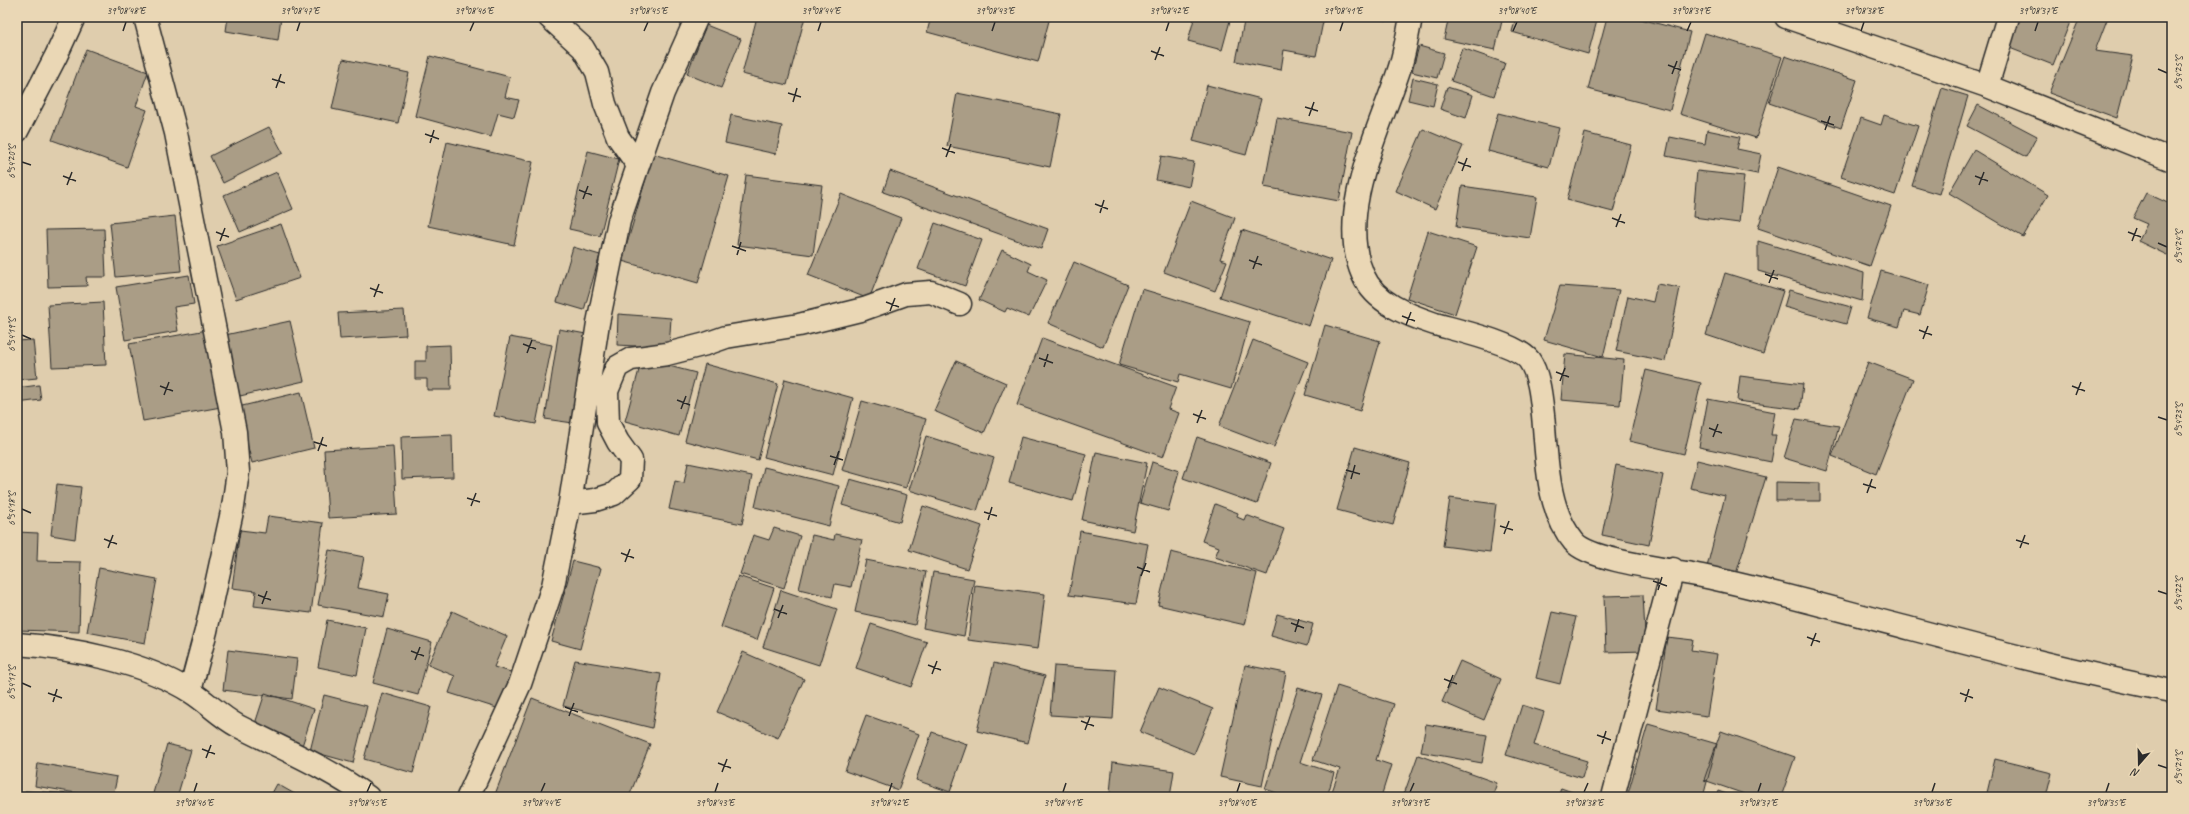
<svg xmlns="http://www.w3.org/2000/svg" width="2189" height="814" viewBox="0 0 2189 814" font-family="Caveat,sans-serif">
  <rect width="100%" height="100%" fill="#dfcdad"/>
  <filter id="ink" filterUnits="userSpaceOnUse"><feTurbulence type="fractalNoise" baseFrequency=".025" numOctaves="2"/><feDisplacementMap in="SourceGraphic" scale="8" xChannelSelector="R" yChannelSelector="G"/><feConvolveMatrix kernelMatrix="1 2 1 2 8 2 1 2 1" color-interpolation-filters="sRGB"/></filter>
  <g filter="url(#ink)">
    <path fill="#aa9d86" stroke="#2b2b2b" d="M 228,17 L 281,17 L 278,40 L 226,31 Z
      M 757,17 L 805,17 L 787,85 L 742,74 Z
      M 931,17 L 1050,17 L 1038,62 L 927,32 Z
      M 1188,17 L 1231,17 L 1222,50 L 1188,41 L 1194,19 Z
      M 1245,17 L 1324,17 L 1316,56 L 1284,50 L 1281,70 L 1236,61 Z
      M 1373,17 L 1388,17 L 1387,21 Z
      M 1449,17 L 1503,17 L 1495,50 L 1444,39 Z
      M 1516,17 L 1598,17 L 1588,54 L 1512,32 Z
      M 1607,17 L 1633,17 L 1690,32 L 1670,110 L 1588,89 Z
      M 2013,17 L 2072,17 L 2053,65 L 2002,45 Z
      M 2080,17 L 2108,17 L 2095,51 L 2133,56 L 2117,118 L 2049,93 Z
      M 706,25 L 741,39 L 721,88 L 687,74 Z
      M 1705,33 L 1782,57 L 1756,138 L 1680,114 Z
      M 1419,46 L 1444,53 L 1437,78 L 1412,72 Z
      M 1462,48 L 1505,63 L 1494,96 L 1451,81 Z
      M 86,49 L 148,72 L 136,106 L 147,110 L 127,167 L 52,140 Z
      M 430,56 L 510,77 L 505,97 L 519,100 L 514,117 L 498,113 L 491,137 L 415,116 Z
      M 1785,56 L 1857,80 L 1841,128 L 1769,103 Z
      M 343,59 L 409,73 L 398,123 L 332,109 Z
      M 1413,78 L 1438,84 L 1433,106 L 1408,100 Z
      M 1207,85 L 1261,99 L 1246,155 L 1193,141 Z
      M 1447,87 L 1473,95 L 1466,118 L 1440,109 Z
      M 1942,88 L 1968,96 L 1939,194 L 1912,186 Z
      M 957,93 L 1061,114 L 1050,167 L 947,146 Z
      M 1978,105 L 2037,136 L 2026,157 L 1967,126 Z
      M 1498,113 L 1559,128 L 1549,167 L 1488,151 Z
      M 731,115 L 782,126 L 776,154 L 725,143 Z
      M 1884,115 L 1918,126 L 1895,195 L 1841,177 L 1861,118 L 1881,125 Z
      M 1277,118 L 1352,132 L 1339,201 L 1264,187 Z
      M 269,127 L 283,153 L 223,183 L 210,156 Z
      M 1423,129 L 1463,146 L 1435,209 L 1396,191 Z
      M 1707,130 L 1740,137 L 1737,149 L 1761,154 L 1757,174 L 1666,156 L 1670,137 L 1705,144 Z
      M 1585,133 L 1631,145 L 1613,212 L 1567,200 Z
      M 447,142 L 533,162 L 514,245 L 428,226 Z
      M 1974,150 L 2048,195 L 2023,237 L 1949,193 Z
      M 588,151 L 619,159 L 600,236 L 569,229 Z
      M 653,154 L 729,176 L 698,283 L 622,261 Z
      M 1161,156 L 1194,162 L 1189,187 L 1156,180 Z
      M 1778,167 L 1891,206 L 1870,266 L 1758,228 Z
      M 890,171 L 1048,229 L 1041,249 L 883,192 Z
      M 1697,171 L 1744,176 L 1739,223 L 1693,217 Z
      M 277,172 L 293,209 L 240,232 L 224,195 Z
      M 746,175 L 822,185 L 813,255 L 737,245 Z
      M 1462,186 L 1537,197 L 1530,238 L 1456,227 Z
      M 2146,193 L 2172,205 L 2172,250 L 2169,256 L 2138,241 L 2147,224 L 2133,218 Z
      M 841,194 L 901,218 L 869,299 L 808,275 Z
      M 1191,201 L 1235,218 L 1220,259 L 1227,261 L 1215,291 L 1164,272 Z
      M 175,216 L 181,271 L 116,277 L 110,223 Z
      M 935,223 L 982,240 L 965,286 L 918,269 Z
      M 281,224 L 300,278 L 236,299 L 217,246 Z
      M 104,229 L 106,277 L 86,277 L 87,286 L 48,287 L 46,230 Z
      M 1242,230 L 1331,260 L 1309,326 L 1220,297 Z
      M 1428,231 L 1477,247 L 1455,314 L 1407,298 Z
      M 1758,241 L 1864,273 L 1862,301 L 1758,271 Z
      M 573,247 L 600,255 L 584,310 L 557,302 Z
      M 1002,250 L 1031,264 L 1028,271 L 1047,280 L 1029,317 L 1007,308 L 1005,312 L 979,300 Z
      M 1074,262 L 1128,285 L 1103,347 L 1048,323 Z
      M 1881,271 L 1929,285 L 1920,315 L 1904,311 L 1899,327 L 1867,318 Z
      M 1725,273 L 1783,291 L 1763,354 L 1706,335 Z
      M 189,275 L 194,304 L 174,307 L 178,331 L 125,340 L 116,287 Z
      M 1657,284 L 1680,288 L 1665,361 L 1616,351 L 1628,296 L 1653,302 Z
      M 1560,286 L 1619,290 L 1603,357 L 1544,340 Z
      M 1142,289 L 1250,322 L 1231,389 L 1180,374 L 1178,382 L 1119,365 Z
      M 1789,290 L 1851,307 L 1846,324 L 1784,307 Z
      M 103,302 L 106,365 L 52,367 L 48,305 Z
      M 404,310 L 406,335 L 340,339 L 338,313 Z
      M 618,314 L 671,318 L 669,348 L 617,345 Z
      M 290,321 L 304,381 L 240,396 L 225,335 Z
      M 1325,325 L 1380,341 L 1360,411 L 1305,395 Z
      M 559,329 L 586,334 L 573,423 L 545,419 Z
      M 207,330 L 221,407 L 143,421 L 129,344 Z
      M 510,337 L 552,345 L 536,424 L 494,416 Z
      M 1042,338 L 1176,387 L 1168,409 L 1179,413 L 1163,457 L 1017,405 Z
      M 33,340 L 37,378 L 17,380 L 17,341 Z
      M 1253,340 L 1308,362 L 1274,447 L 1219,426 Z
      M 450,345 L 451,390 L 427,390 L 427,379 L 415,379 L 415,361 L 426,361 L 426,346 Z
      M 1565,354 L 1624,360 L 1620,405 L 1561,400 Z
      M 642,359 L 696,373 L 679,436 L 625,421 Z
      M 956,361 L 1006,383 L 984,433 L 934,411 Z
      M 1868,362 L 1913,379 L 1876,474 L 1832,456 Z
      M 705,364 L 778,384 L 758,460 L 685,441 Z
      M 1646,370 L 1701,383 L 1684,454 L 1629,441 Z
      M 1740,376 L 1803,384 L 1800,409 L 1737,401 Z
      M 785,379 L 853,398 L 833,475 L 764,457 Z
      M 39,385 L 41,400 L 17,403 L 17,388 Z
      M 301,392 L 314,448 L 252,463 L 238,407 Z
      M 1708,399 L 1775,412 L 1771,435 L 1776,435 L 1771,462 L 1699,447 Z
      M 862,401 L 926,419 L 906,488 L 842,470 Z
      M 1796,419 L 1839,426 L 1827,471 L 1784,458 Z
      M 452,435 L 453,477 L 402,479 L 401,437 Z
      M 926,436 L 994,458 L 977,511 L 909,490 Z
      M 1021,437 L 1086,454 L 1073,501 L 1009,483 Z
      M 1197,437 L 1271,463 L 1257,504 L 1183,478 Z
      M 393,446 L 397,514 L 328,518 L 324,450 Z
      M 1355,447 L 1410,463 L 1393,525 L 1337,510 Z
      M 1096,452 L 1147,463 L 1133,531 L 1082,520 Z
      M 1697,460 L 1766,477 L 1736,574 L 1707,567 L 1725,496 L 1690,488 Z
      M 1152,462 L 1179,471 L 1168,511 L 1140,503 Z
      M 688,463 L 752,476 L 742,524 L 669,509 L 675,481 L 684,483 Z
      M 1616,465 L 1663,475 L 1649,545 L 1602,535 Z
      M 764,467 L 839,486 L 829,526 L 755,507 Z
      M 850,479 L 907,495 L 900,522 L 842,505 Z
      M 1776,482 L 1820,483 L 1820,501 L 1776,501 Z
      M 57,484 L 81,487 L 75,539 L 51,535 Z
      M 1450,498 L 1496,504 L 1490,552 L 1443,546 Z
      M 1215,504 L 1238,513 L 1237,517 L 1244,520 L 1246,515 L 1284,529 L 1267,575 L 1215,557 L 1219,547 L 1202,541 Z
      M 923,506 L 982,526 L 967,569 L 909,550 Z
      M 268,516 L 323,523 L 311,613 L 254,606 L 256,591 L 232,588 L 240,530 L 265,533 Z
      M 774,528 L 800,536 L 784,588 L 740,574 L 753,535 L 769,540 Z
      M 1080,531 L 1148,544 L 1136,604 L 1069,595 Z
      M 17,532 L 38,533 L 37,561 L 81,562 L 79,632 L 17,630 Z
      M 835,534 L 862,540 L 851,587 L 835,584 L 832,597 L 799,589 L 812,535 L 834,540 Z
      M 329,550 L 364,557 L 358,588 L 389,594 L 384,617 L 318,605 Z
      M 1171,552 L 1257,573 L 1245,625 L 1158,605 Z
      M 866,560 L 926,572 L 915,625 L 855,612 Z
      M 573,561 L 601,568 L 580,649 L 551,641 Z
      M 99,568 L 157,579 L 145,643 L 87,632 Z
      M 933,572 L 974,579 L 964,636 L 923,628 Z
      M 738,576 L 774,588 L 757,640 L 721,627 Z
      M 975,585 L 1045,594 L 1038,649 L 968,640 Z
      M 781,590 L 837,609 L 819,665 L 763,647 Z
      M 1643,595 L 1646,651 L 1606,652 L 1604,596 Z
      M 452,611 L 507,636 L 494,667 L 514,673 L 503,710 L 449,693 L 455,676 L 428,665 Z
      M 1552,612 L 1576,617 L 1560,684 L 1536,678 Z
      M 1277,614 L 1313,624 L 1307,646 L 1271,636 Z
      M 327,620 L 366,628 L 357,675 L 318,667 Z
      M 871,624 L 927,642 L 911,687 L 856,668 Z
      M 387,629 L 432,642 L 418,695 L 373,683 Z
      M 1667,637 L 1693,640 L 1691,650 L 1717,654 L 1707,716 L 1656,709 Z
      M 228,650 L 297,659 L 292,699 L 223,690 Z
      M 743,652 L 804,679 L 778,738 L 717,712 Z
      M 575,660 L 661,674 L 652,728 L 563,706 Z
      M 1460,661 L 1501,679 L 1484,720 L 1442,702 Z
      M 994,663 L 1045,676 L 1028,743 L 977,731 Z
      M 1245,665 L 1286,673 L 1262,786 L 1220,777 Z
      M 1054,666 L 1116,670 L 1113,719 L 1050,715 Z
      M 1337,686 L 1394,704 L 1376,760 L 1391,765 L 1381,797 L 1330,797 L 1340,769 L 1313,760 Z
      M 1159,687 L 1213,709 L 1194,754 L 1140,732 Z
      M 1298,688 L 1322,695 L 1300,762 L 1334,773 L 1327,797 L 1289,797 L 1265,789 Z
      M 265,693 L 314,709 L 301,749 L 252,733 Z
      M 382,693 L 431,707 L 413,773 L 364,759 Z
      M 324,695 L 367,706 L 353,763 L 310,751 Z
      M 532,698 L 650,744 L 629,797 L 494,797 Z
      M 1522,705 L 1544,712 L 1534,745 L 1587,761 L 1582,778 L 1506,755 Z
      M 866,715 L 919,734 L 898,790 L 845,771 Z
      M 1426,724 L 1487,735 L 1482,763 L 1421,752 Z
      M 1648,724 L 1717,744 L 1703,797 L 1627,797 Z
      M 1721,731 L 1795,757 L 1781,797 L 1753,797 L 1704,780 Z
      M 932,732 L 967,744 L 950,792 L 916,780 Z
      M 167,744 L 191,750 L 177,797 L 152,797 Z
      M 1418,755 L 1497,783 L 1492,797 L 1403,797 Z
      M 1995,759 L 2052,773 L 2046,797 L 1986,797 Z
      M 1113,762 L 1174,771 L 1170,797 L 1138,797 L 1110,793 Z
      M 38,763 L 117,777 L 113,797 L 100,797 L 35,786 Z
      M 277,784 L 300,797 L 270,797 Z
      M 1561,788 L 1586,797 L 1558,797 Z
      M 25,791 L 75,794 L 75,797 L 24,797 Z
      M 1718,791 L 1735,797 L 1716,797 Z"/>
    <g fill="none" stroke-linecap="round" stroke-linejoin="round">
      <g stroke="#2b2b2b" stroke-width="25">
        <path id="minor" d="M 145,17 L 176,133 L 235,432 L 238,472 L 233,507 L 206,631 L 190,691
          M 549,17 L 583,48 L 597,72 L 605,104 L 618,137 L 637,164
          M 1411,17 C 1408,33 1405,51 1400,67 C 1381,127 1335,213 1363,275 C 1375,303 1408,315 1435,324 C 1456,330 1516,343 1529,360 C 1539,374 1541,397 1543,415 C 1547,456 1546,509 1574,542 C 1590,561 1674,570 1702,576 C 1773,591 1842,611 1912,629 C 1998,652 2085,674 2172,691
          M 1786,17 L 1987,86 L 2172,160
          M 1987,86 L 2008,17
          M 17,131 L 56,56 L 74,17
          M 570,503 L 595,500 L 614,494 L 630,479 L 631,460 L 618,442 L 608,423 L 607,391 L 617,367 L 631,359 L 667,354 L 706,344 L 726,337 L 799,325 L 864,309 L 906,294 L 931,292 L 960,304
          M 17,644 C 72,648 144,662 191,692 C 207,702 221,717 238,726 C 279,747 331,769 368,797
          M 468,797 L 520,684 L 553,586 L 570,503 L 598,323 L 619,221 L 663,93 L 697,17
          M 1613,797 L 1673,569"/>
      </g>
      <use href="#minor" stroke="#ead7b5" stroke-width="22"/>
    </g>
  </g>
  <path fill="none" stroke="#2b2b2b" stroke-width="1.5" d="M 123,31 L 126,22M 297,31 L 300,22M 470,31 L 474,22M 644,31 L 648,22M 818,31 L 821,22M 992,31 L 995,22M 1166,31 L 1169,22M 1340,31 L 1343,22M 1513,31 L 1517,22M 1687,31 L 1691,22M 1861,31 L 1864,22M 2035,31 L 2038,22M 1151,51 L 1164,56M 1155,60 L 1160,47M 1668,65 L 1681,70M 2158,69 L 2167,73M 1672,74 L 1677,61M 272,79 L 285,83M 276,88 L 281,74M 788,93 L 801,97M 793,102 L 797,88M 1305,107 L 1318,111M 1309,116 L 1314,102M 1821,121 L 1834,125M 1825,130 L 1830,116M 425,134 L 439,139M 430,143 L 434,130M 942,148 L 955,153M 946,157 L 951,144M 22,162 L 31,165M 1458,162 L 1471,167M 1462,171 L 1467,158M 63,176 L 76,181M 1975,176 L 1988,181M 67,185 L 72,172M 1979,185 L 1984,172M 579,190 L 592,195M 583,199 L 588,186M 1095,204 L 1108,209M 1100,213 L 1104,200M 1612,218 L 1625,223M 1616,227 L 1621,214M 216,232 L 229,237M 2128,232 L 2141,237M 220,241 L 225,228M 2132,241 L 2137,228M 2158,243 L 2167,247M 732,246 L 746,251M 737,255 L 741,242M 1249,260 L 1262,265M 1253,269 L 1258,256M 1765,274 L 1778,279M 1769,283 L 1774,270M 370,288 L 383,293M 374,297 L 379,284M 886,302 L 899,307M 890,311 L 895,298M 1402,316 L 1415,321M 1406,325 L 1411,312M 1919,330 L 1932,335M 22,335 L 31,339M 1923,339 L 1928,326M 523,344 L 536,349M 527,353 L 532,340M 1039,358 L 1053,363M 1044,367 L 1048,354M 1556,372 L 1569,377M 1560,381 L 1565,368M 160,386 L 173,391M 2072,386 L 2085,391M 164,395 L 169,382M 2076,395 L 2081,382M 677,400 L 690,405M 681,409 L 686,396M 1193,414 L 1206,419M 2158,417 L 2167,420M 1197,423 L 1202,410M 1709,428 L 1722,433M 1713,437 L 1718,424M 314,442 L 327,446M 318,451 L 323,437M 830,456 L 843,460M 834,465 L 839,451M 1346,470 L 1360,474M 1351,479 L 1355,465M 1863,484 L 1876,488M 1867,493 L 1872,479M 467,498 L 480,502M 471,506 L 476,493M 22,509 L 31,513M 984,512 L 997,516M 988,520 L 992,507M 1500,526 L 1513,530M 1504,534 L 1509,521M 104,539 L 117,544M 2016,540 L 2029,544M 108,548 L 113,535M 2020,548 L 2025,535M 621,553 L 634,558M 625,562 L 630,549M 1137,567 L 1150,572M 1141,576 L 1146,563M 1653,581 L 1667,586M 1658,590 L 1662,577M 2158,591 L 2167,594M 258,595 L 271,600M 262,604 L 267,591M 774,609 L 787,614M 778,618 L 783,605M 1291,623 L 1304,628M 1295,632 L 1299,619M 1807,637 L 1820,642M 1811,646 L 1816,633M 411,651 L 424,656M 415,660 L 420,647M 928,665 L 941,670M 932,674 L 937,661M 1444,679 L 1457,684M 22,683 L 31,687M 1448,688 L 1453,675M 48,693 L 62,698M 1960,693 L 1973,698M 53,702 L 57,689M 1965,702 L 1969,689M 565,707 L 578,712M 569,716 L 574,703M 1081,721 L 1094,726M 1085,730 L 1090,717M 1597,735 L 1611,740M 1602,744 L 1606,731M 202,749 L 215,754M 206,758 L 211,745M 718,763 L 731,768M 2158,765 L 2167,768M 722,772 L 727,759M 194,792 L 197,783M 367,792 L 371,783M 541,792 L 545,783M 715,792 L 718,783M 889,792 L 892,783M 1063,792 L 1066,783M 1237,792 L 1240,783M 1410,792 L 1414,783M 1584,792 L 1588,783M 1758,792 L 1761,783M 1932,792 L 1935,783M 2106,792 L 2109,783"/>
  <rect width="2189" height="814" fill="none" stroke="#ead7b5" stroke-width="44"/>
  <g transform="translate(2139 764) rotate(200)" stroke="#ead7b5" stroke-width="3" paint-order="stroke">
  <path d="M0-3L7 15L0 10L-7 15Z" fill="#2b2b2b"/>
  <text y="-6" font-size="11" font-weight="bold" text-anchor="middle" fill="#2b2b2b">N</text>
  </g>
  <rect x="22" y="22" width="2145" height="770" fill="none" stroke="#2b2b2b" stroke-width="1.5"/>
  <g font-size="10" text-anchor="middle" fill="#2b2b2b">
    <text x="126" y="14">39°08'48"E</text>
    <text x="300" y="14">39°08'47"E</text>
    <text x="474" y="14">39°08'46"E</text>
    <text x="648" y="14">39°08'45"E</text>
    <text x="821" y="14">39°08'44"E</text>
    <text x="995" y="14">39°08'43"E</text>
    <text x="1169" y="14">39°08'42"E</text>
    <text x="1343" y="14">39°08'41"E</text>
    <text x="1517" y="14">39°08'40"E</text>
    <text x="1691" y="14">39°08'39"E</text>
    <text x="1864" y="14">39°08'38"E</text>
    <text x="2038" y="14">39°08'37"E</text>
    <text transform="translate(2178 73) rotate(-90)" y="4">6°54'25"S</text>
    <text transform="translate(11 162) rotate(-90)" y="4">6°54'20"S</text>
    <text transform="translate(2178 247) rotate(-90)" y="4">6°54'24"S</text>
    <text transform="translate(11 335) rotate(-90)" y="4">6°54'19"S</text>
    <text transform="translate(2178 420) rotate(-90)" y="4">6°54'23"S</text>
    <text transform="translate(11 509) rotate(-90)" y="4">6°54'18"S</text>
    <text transform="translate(2178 594) rotate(-90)" y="4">6°54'22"S</text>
    <text transform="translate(11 683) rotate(-90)" y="4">6°54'17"S</text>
    <text transform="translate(2178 768) rotate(-90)" y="4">6°54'21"S</text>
    <text x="194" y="806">39°08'46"E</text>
    <text x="367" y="806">39°08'45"E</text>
    <text x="541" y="806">39°08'44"E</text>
    <text x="715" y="806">39°08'43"E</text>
    <text x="889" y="806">39°08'42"E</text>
    <text x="1063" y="806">39°08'41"E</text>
    <text x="1237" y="806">39°08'40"E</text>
    <text x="1410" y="806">39°08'39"E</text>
    <text x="1584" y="806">39°08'38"E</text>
    <text x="1758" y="806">39°08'37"E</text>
    <text x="1932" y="806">39°08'36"E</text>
    <text x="2106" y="806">39°08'35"E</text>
  </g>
</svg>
